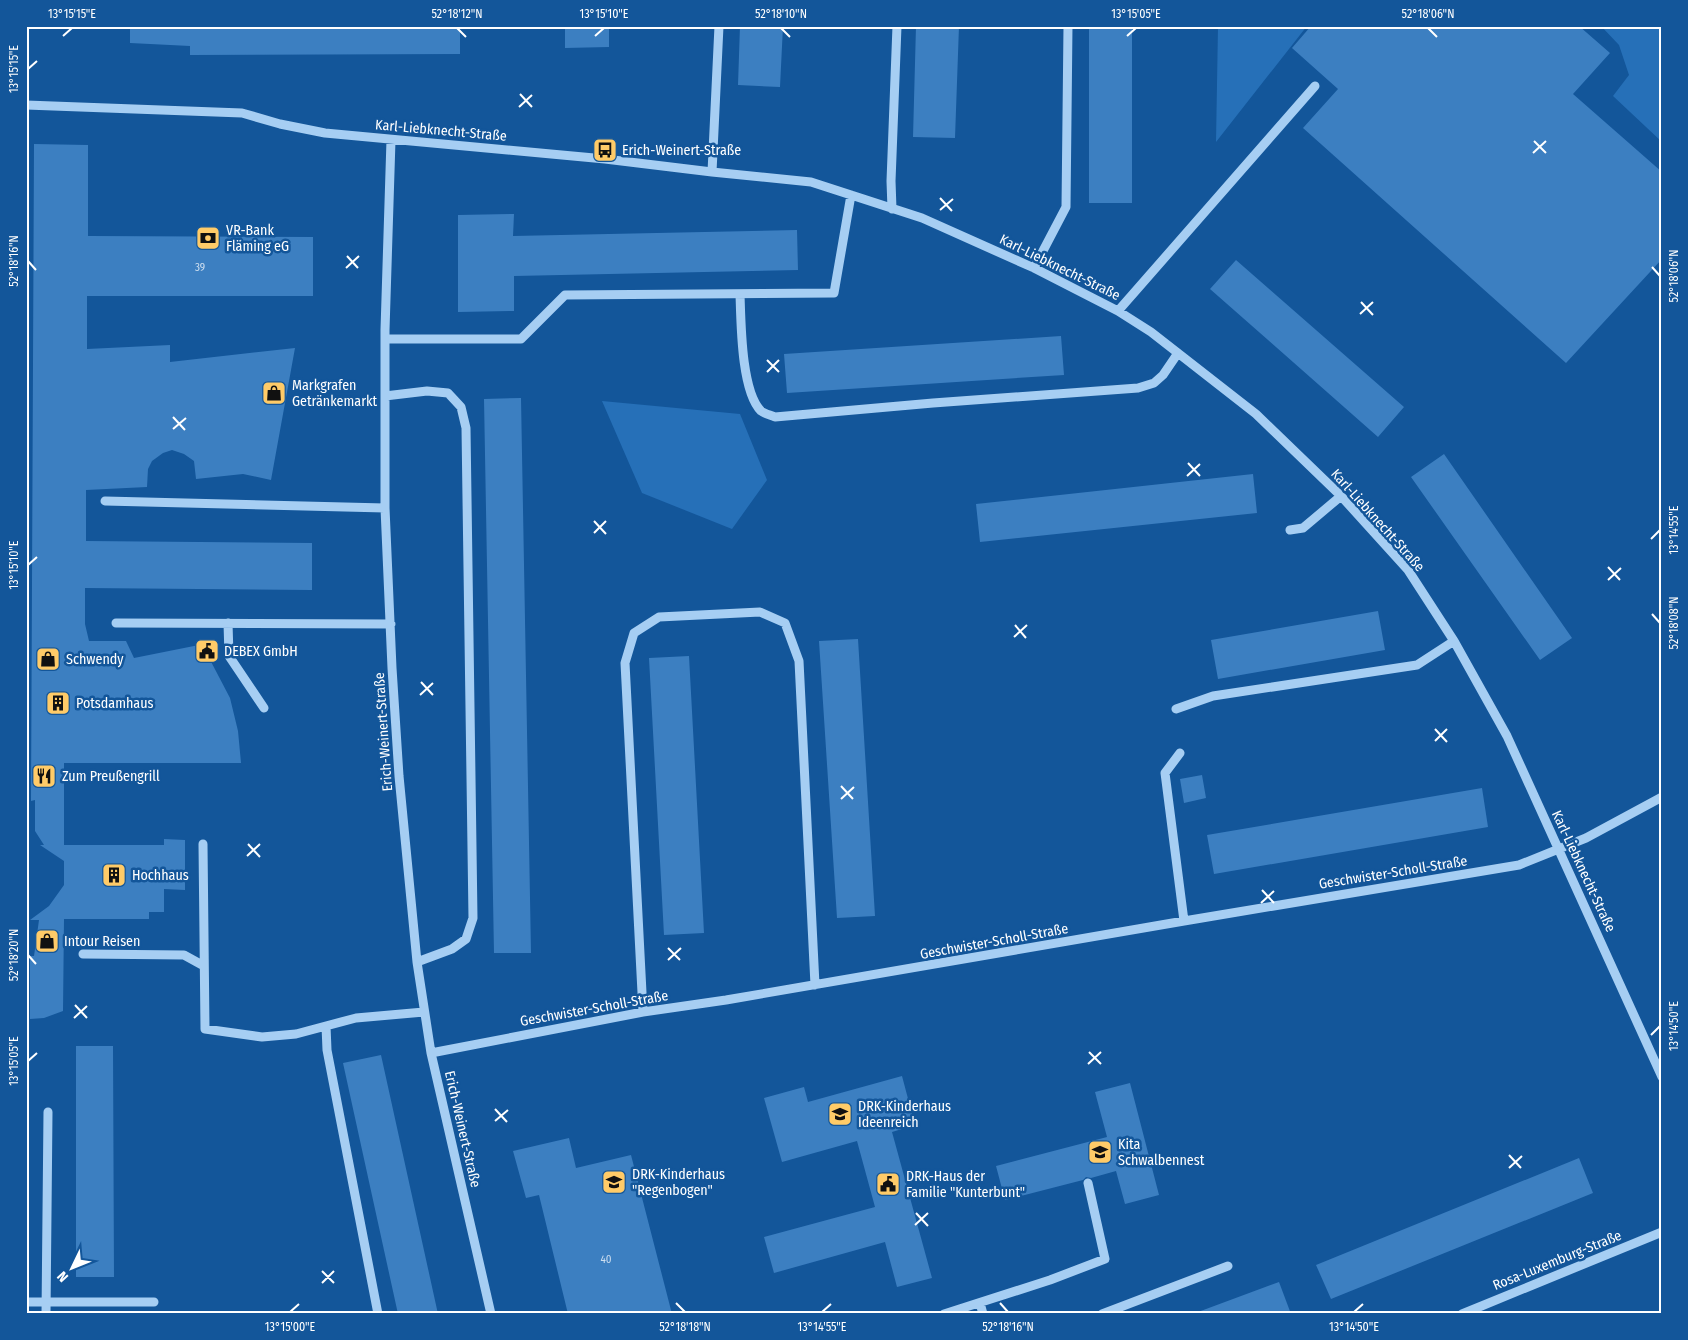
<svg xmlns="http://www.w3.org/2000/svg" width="1688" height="1340" viewBox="0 0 1688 1340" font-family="'Fira Sans Condensed',sans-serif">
  <rect width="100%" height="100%" fill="#13569a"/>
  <path fill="#2670b8" d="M 1218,26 L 1307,26 L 1216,142 Z
    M 1601,26 L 1662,26 L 1662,142 L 1613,96 L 1629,75 L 1619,45 Z
    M 602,401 L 740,414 L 767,480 L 732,529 L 642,493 Z"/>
  <path fill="#3c7fc1" d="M 130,26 L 460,26 L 460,54 L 190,55 L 190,46 L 130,43 Z
    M 565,26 L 609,26 L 609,47 L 565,48 Z
    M 740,26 L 783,26 L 780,87 L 738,85 Z
    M 916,26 L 959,26 L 955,138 L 913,137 Z
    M 1089,26 L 1132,26 L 1132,203 L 1089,203 Z
    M 1311,26 L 1579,26 L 1610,53 L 1573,94 L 1662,172 L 1662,259 L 1566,363 L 1303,128 L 1338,89 L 1292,48 Z
    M 34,144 L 88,145 L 88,236 L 313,237 L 313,296 L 87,296 L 87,349 L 170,345 L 170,362 L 295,348 L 271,480 L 243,474 L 196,479 L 194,461 L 184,454 L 172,450 L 163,453 L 152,461 L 148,469 L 147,487 L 86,490 L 86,541 L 312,543 L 312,590 L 85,588 L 85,624 L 89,641 L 126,641 L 134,658 L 199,645 L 207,654 L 230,698 L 238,731 L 241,763 L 64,763 L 64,845 L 164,845 L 164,839 L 185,840 L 185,890 L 164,889 L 164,912 L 149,912 L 149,919 L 64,919 L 63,1011 L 44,1018 L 30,1019 L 30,956 L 34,956 L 39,920 L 30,920 L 49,906 L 64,885 L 64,861 L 40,845 L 44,845 L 35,831 L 35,800 L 31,801 Z
    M 514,214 L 513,236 L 797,230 L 798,270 L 514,276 L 514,311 L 458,312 L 458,215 Z
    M 1236,260 L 1404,407 L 1378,437 L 1210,289 Z
    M 1061,336 L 1064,375 L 787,393 L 784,354 Z
    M 521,398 L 531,953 L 494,953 L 484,399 Z
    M 1444,454 L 1572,638 L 1540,660 L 1411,477 Z
    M 1253,474 L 1257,513 L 980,542 L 976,504 Z
    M 1378,611 L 1385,650 L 1218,679 L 1211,640 Z
    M 858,639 L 875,916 L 837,918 L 819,641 Z
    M 689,656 L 704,933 L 664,935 L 649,658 Z
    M 1202,775 L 1206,798 L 1184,803 L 1180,779 Z
    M 1482,788 L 1488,827 L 1214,874 L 1207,835 Z
    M 76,1046 L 113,1046 L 114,1277 L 76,1277 Z
    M 381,1055 L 438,1314 L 398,1314 L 350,1095 L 343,1063 Z
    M 902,1076 L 915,1125 L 892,1132 L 932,1278 L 897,1287 L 885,1242 L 774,1273 L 764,1237 L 875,1207 L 857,1141 L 782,1162 L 764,1098 L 804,1087 L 808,1102 Z
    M 1130,1083 L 1159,1195 L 1125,1204 L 1116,1171 L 1091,1178 L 1086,1177 L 1083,1180 L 1005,1200 L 996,1166 L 1107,1137 L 1095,1092 Z
    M 569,1138 L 576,1168 L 631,1155 L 672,1314 L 568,1314 L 539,1195 L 526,1198 L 513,1151 Z
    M 1579,1158 L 1593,1193 L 1331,1299 L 1316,1265 Z
    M 1279,1282 L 1291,1314 L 1198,1314 L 1198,1312 Z"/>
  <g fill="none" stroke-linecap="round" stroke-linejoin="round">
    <path stroke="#a6cef3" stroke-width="9" d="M 26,105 L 242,113 L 280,124 L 325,133 L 605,159 L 712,172 L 811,182 L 922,218 L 1034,268 L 1118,311 L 1151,332 L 1256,414 L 1341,496 L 1408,570 L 1454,641 L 1507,736 L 1662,1077
      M 391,140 L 385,330 L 385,508 L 392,668 L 399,776 L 417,962 L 431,1053 L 491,1314
      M 712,172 L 719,26
      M 892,209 L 891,181 L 897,26
      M 1034,268 L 1066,207 L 1068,26
      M 740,294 C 741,322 741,391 761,411 C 765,414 771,415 775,417 L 933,403 L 1138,388 L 1154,383 L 1163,375 L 1178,353
      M 1118,311 L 1315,86
      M 385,339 L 521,339 L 565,295 L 834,293 L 851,195
      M 385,396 L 427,391 L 448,393 L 461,407 L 466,428 L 473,918 L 466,939 L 452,949 L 417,962
      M 105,501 L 385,508
      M 1290,530 L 1303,528 L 1341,496
      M 116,623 L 391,624
      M 228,623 L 229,656 L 264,708
      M 1176,709 L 1213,696 L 1417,665 L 1454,641
      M 1180,753 L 1165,773 L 1184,921
      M 203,844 L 205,1029 L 262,1037 L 296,1034 L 356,1018 L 424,1012
      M 83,954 L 184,955 L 204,966
      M 643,1012 L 625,663 L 634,633 L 659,617 L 760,612 L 785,623 L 799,661 L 815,985
      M 326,1026 L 327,1050 L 378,1314
      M 431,1053 L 643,1012 L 726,1000 L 1184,921 L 1519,865 L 1586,838 L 1662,797
      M 26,1302 L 154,1302
      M 980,1303 L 983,1314
      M 46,1314 L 48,1112
      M 944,1314 L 1050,1280 L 1105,1259 L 1088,1183
      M 1102,1314 L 1228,1266
      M 1462,1314 L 1662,1232"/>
  </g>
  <path fill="none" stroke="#fff" stroke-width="2" d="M 457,28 L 466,37M 781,28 L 790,37M 1428,28 L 1437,37M 63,36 L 72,28M 595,36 L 604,28M 1127,36 L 1136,28M 28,69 L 37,61M 520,94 L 532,107M 519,107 L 532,95M 1534,141 L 1546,153M 1533,153 L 1546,141M 940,198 L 952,211M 940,210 L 953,199M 347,256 L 358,268M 28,261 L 36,270M 1652,267 L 1660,276M 346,268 L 359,256M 1361,302 L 1373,315M 1360,314 L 1373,302M 767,360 L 779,372M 767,372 L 779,360M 173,417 L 185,430M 173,429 L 186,418M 1188,463 L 1200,476M 1187,476 L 1200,464M 594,521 L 606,534M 594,533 L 606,521M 1651,539 L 1660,530M 28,565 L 37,557M 1608,567 L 1620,580M 1608,580 L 1621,568M 1652,614 L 1660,623M 1015,625 L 1026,638M 1014,637 L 1027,625M 421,682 L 433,695M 420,695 L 433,683M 1435,729 L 1447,742M 1435,741 L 1447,729M 841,786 L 853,799M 841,799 L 854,787M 248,844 L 260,857M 247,856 L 260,844M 1262,890 L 1274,903M 1261,903 L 1274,891M 668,948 L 680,960M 28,955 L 36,964M 668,960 L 681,948M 75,1005 L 87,1018M 74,1018 L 87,1006M 1651,1035 L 1660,1026M 1089,1052 L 1101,1064M 28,1061 L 37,1053M 1088,1064 L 1101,1052M 495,1109 L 507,1122M 495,1121 L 508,1110M 1509,1155 L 1521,1168M 1509,1168 L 1522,1156M 916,1213 L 928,1226M 915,1225 L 928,1213M 322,1271 L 334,1283M 322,1283 L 334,1271M 676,1303 L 685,1312M 1000,1303 L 1008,1312M 290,1312 L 299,1304M 822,1312 L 831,1304M 1354,1312 L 1363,1304"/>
  <defs>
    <g id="bus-square" transform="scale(1.25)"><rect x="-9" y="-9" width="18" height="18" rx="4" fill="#ffcb68" stroke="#13569a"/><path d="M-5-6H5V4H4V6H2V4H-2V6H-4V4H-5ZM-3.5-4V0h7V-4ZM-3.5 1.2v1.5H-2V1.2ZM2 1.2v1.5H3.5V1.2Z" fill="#111"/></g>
    <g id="bank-square" transform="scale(1.25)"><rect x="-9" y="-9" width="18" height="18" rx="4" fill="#ffcb68" stroke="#13569a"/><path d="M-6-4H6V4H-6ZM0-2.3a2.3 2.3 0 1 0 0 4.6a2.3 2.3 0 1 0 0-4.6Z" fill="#111"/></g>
    <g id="shop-square" transform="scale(1.25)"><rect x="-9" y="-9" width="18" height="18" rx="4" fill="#ffcb68" stroke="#13569a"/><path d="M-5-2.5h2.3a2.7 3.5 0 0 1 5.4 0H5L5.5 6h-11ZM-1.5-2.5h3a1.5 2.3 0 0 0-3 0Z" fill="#111"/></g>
    <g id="civic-square" transform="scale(1.25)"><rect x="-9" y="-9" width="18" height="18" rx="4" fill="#ffcb68" stroke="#13569a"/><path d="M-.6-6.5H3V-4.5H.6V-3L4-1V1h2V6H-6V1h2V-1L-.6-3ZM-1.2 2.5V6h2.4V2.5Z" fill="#111"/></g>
    <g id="building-square" transform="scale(1.25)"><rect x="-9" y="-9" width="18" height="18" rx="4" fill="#ffcb68" stroke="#13569a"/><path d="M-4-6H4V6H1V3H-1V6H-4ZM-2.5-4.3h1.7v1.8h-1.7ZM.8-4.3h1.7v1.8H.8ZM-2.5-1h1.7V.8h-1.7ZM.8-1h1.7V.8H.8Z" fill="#111"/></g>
    <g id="restaurant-square" transform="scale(1.25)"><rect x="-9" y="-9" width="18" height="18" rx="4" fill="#ffcb68" stroke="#13569a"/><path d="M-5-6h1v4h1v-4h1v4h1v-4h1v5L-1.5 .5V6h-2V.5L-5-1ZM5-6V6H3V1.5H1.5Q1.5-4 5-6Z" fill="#111"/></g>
    <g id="school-square" transform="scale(1.25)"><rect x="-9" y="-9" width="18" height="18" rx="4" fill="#ffcb68" stroke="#13569a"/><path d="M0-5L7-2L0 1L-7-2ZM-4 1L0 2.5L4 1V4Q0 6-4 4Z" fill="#111"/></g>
  </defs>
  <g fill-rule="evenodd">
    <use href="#bus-square" x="605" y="150"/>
    <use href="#bank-square" x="208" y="238"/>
    <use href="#shop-square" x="274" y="393"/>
    <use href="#civic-square" x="207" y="651"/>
    <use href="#shop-square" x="48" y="659"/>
    <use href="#building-square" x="58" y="703"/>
    <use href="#restaurant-square" x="44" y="776"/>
    <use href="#building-square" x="114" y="875"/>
    <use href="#shop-square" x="47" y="941"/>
    <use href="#school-square" x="840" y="1114"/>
    <use href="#school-square" x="1100" y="1152"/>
    <use href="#school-square" x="614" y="1182"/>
    <use href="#civic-square" x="888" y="1184"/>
  </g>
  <g text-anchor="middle" stroke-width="5" stroke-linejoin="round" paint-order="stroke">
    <g font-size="11" fill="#cedff0">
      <text x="200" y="271">39</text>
      <text x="606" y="1263">40</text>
    </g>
    <g font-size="14" fill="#fff" stroke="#13569a">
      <text transform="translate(441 130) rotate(5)" y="5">Karl-Liebknecht-Straße</text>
      <text transform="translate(1060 267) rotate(26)" y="5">Karl-Liebknecht-Straße</text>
      <text transform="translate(1378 520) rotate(48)" y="5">Karl-Liebknecht-Straße</text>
      <text transform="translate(383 732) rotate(-94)" y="5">Erich-Weinert-Straße</text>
      <text transform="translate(1584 871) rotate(65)" y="5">Karl-Liebknecht-Straße</text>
      <text transform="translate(1393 872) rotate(-9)" y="5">Geschwister-Scholl-Straße</text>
      <text transform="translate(994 941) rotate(-10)" y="5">Geschwister-Scholl-Straße</text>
      <text transform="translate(594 1008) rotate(-10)" y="5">Geschwister-Scholl-Straße</text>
      <text transform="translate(463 1129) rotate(77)" y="5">Erich-Weinert-Straße</text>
      <text transform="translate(1557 1260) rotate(-22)" y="5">Rosa-Luxemburg-Straße</text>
    </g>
    <g font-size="14" fill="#fff" stroke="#13569a" text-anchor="start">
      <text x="622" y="155">Erich-Weinert-Straße</text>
      <text x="226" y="235">VR-Bank<tspan x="226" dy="16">Fläming eG</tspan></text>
      <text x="292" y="390">Markgrafen<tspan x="292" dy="16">Getränkemarkt</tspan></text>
      <text x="224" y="656">DEBEX GmbH</text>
      <text x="66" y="664">Schwendy</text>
      <text x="76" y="708">Potsdamhaus</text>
      <text x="62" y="781">Zum Preußengrill</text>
      <text x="132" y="880">Hochhaus</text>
      <text x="64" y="946">Intour Reisen</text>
      <text x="858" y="1111">DRK-Kinderhaus<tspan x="858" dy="16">Ideenreich</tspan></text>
      <text x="1118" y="1149">Kita<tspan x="1118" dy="16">Schwalbennest</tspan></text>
      <text x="632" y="1179">DRK-Kinderhaus<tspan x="632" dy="16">"Regenbogen"</tspan></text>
      <text x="906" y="1181">DRK-Haus der<tspan x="906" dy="16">Familie "Kunterbunt"</tspan></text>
    </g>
  </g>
  <rect width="1688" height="1340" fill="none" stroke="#13569a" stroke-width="55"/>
  <g transform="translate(72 1268) rotate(227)" stroke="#13569a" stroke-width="4" paint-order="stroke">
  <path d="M0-4L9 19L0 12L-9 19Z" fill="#ffffff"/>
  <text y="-8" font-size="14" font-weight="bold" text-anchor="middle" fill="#ffffff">N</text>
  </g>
  <rect x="28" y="28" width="1632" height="1284" fill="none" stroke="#fff" stroke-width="2"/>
  <g font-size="12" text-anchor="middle" fill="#fff">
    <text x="72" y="18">13°15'15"E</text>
    <text x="457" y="18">52°18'12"N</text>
    <text x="604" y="18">13°15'10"E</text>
    <text x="781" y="18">52°18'10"N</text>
    <text x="1136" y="18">13°15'05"E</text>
    <text x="1428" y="18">52°18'06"N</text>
    <text transform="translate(14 69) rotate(-90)" y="4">13°15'15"E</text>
    <text transform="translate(14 261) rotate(-90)" y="4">52°18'16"N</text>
    <text transform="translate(1674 276) rotate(-90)" y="4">52°18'06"N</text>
    <text transform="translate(1674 530) rotate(-90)" y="4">13°14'55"E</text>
    <text transform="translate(14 565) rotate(-90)" y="4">13°15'10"E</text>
    <text transform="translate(1674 623) rotate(-90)" y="4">52°18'08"N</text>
    <text transform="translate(14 955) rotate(-90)" y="4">52°18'20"N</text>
    <text transform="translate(1674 1026) rotate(-90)" y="4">13°14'50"E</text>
    <text transform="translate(14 1061) rotate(-90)" y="4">13°15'05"E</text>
    <text x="290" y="1331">13°15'00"E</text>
    <text x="685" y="1331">52°18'18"N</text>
    <text x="822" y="1331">13°14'55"E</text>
    <text x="1008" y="1331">52°18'16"N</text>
    <text x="1354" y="1331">13°14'50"E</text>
  </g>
</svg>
